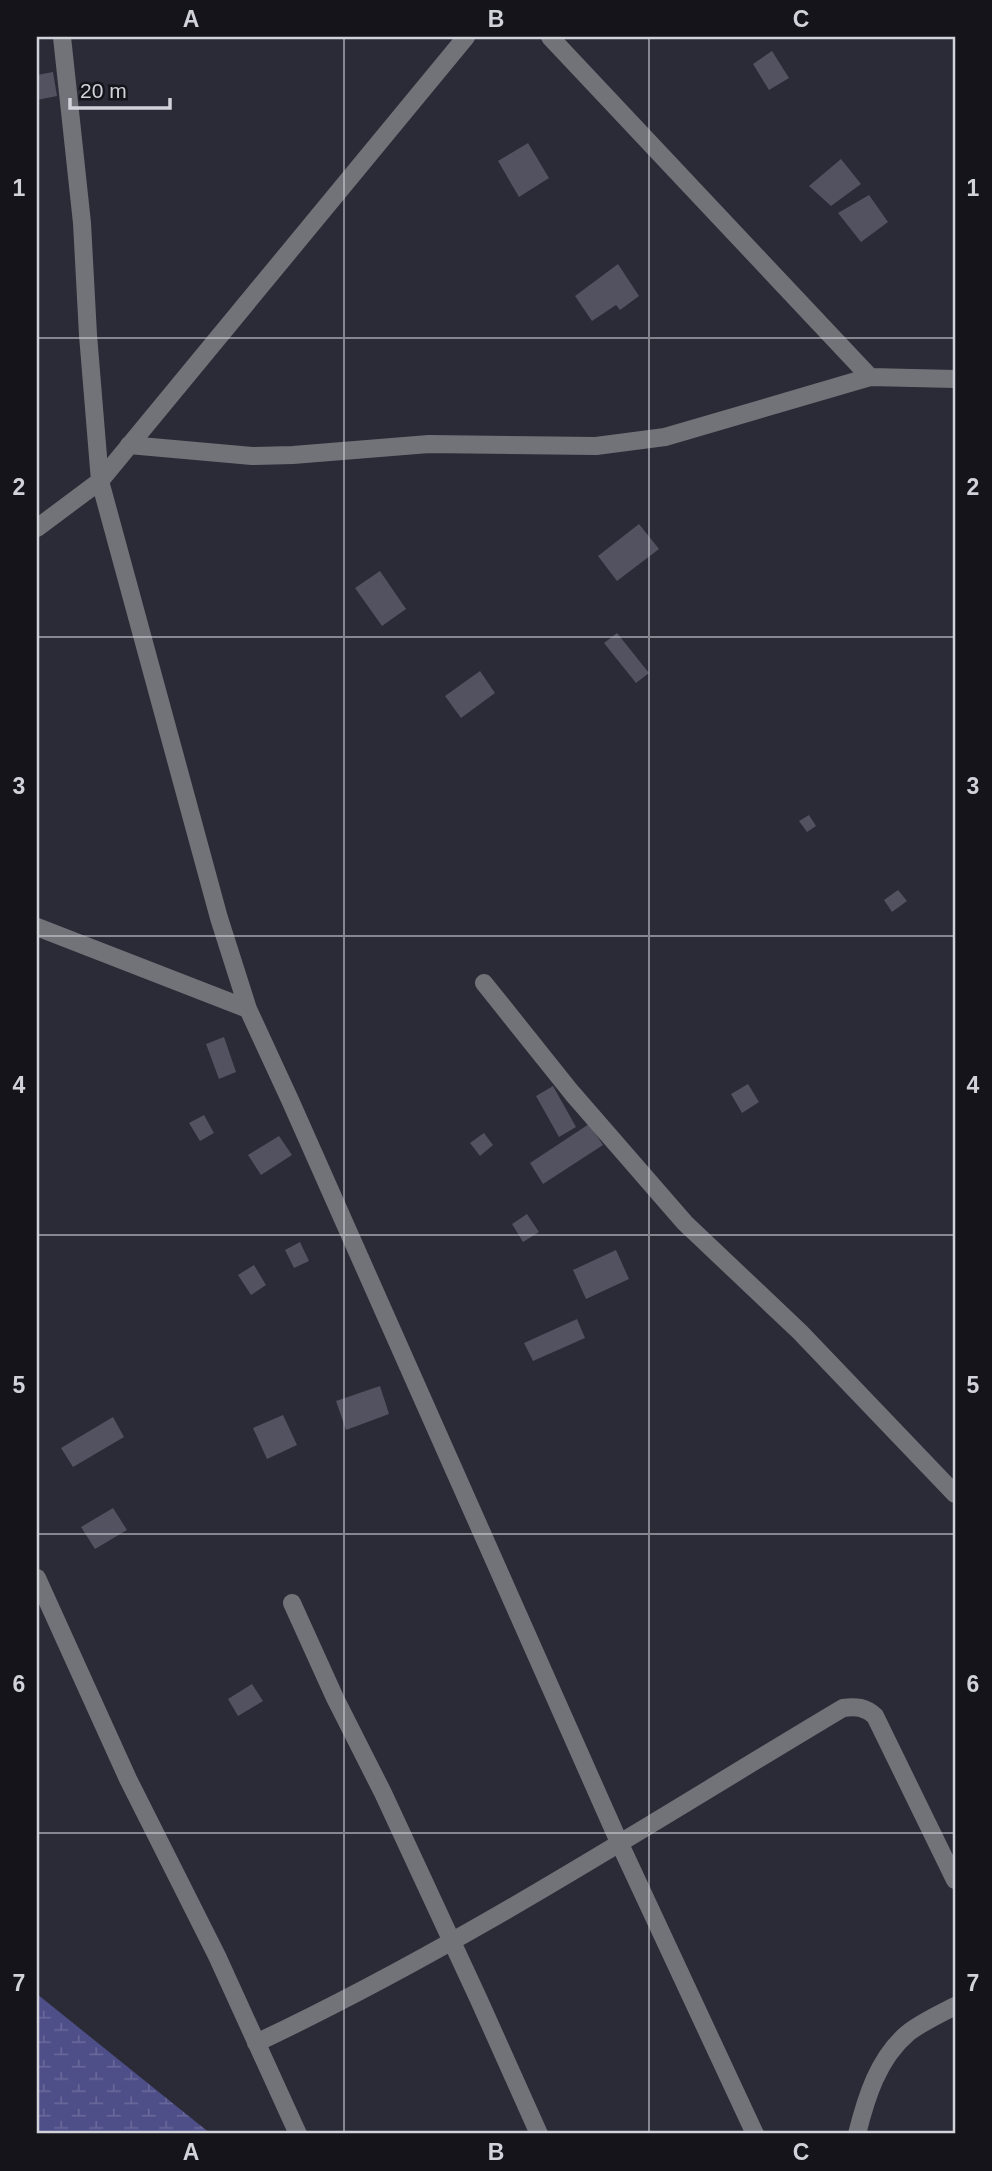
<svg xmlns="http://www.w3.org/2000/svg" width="992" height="2171" viewBox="0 0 992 2171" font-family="Arial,sans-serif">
  <defs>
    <pattern id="wetland-marsh" width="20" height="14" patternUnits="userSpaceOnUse" patternTransform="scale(1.75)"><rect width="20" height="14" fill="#4e4e89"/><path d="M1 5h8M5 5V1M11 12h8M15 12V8" fill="none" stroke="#676799"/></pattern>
  </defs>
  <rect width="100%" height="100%" fill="#2b2b37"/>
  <path fill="url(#wetland-marsh)" d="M 37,1994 L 211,2134 L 37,2134 Z"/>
  <path fill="#525260" d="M 772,51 L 789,78 L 769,90 L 753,64 Z
    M 53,72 L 57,96 L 37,100 L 37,75 Z
    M 528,143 L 549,178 L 519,197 L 498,161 Z
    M 841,159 L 861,184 L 831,206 L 809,186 Z
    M 869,195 L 888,222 L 861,242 L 838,213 Z
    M 618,264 L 639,296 L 620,310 L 616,305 L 592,321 L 575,296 Z
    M 639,524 L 659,549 L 617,581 L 598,556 Z
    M 380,571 L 406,609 L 382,626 L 355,588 Z
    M 617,633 L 649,673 L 636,683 L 604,643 Z
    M 480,671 L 495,693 L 461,718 L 445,696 Z
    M 809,815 L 816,826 L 807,832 L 799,821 Z
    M 898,890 L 907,901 L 892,912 L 884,900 Z
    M 224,1037 L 236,1072 L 219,1079 L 206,1044 Z
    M 748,1084 L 759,1102 L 742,1113 L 731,1094 Z
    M 553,1086 L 576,1127 L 559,1137 L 536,1096 Z
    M 204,1115 L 214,1133 L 200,1141 L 189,1123 Z
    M 589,1124 L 603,1145 L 543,1184 L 530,1163 Z
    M 484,1133 L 493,1145 L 480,1156 L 470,1143 Z
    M 279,1136 L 292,1155 L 261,1175 L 248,1155 Z
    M 527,1214 L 539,1232 L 523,1242 L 512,1224 Z
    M 300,1242 L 309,1261 L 294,1268 L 285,1250 Z
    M 616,1250 L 629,1279 L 586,1299 L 573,1270 Z
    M 254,1265 L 266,1285 L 251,1295 L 238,1275 Z
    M 577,1319 L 585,1338 L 533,1361 L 524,1343 Z
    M 380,1386 L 389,1414 L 346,1430 L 336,1401 Z
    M 283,1415 L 297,1445 L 267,1459 L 253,1428 Z
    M 113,1417 L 124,1437 L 73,1467 L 61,1448 Z
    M 113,1508 L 127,1530 L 95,1549 L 81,1527 Z
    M 252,1684 L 263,1701 L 238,1716 L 228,1699 Z"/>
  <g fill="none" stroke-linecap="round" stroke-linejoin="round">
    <path stroke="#727379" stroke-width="18" d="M 62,37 L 82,223 L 88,335 L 100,481 L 219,918 L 248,1009 L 290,1100 L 619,1842 L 755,2134
      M 550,37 L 870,377
      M 129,445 L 252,456 L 293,455 L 429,444 L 596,446 L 665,437 L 870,377 L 955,379
      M 37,528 L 100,481 L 466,37
      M 37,927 L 248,1009
      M 484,983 L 572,1093 L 685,1223 L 800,1332 L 955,1494
      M 37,1578 L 128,1779 L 217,1956 L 298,2134
      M 292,1603 L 335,1698 L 383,1793 L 479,2000 L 539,2134
      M 256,2043 C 460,1947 650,1823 843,1708 C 856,1706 865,1707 875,1716 L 955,1880
      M 857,2134 C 866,2098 878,2058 908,2033 C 922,2022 940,2014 955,2006"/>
  </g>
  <path fill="none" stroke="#d2d2da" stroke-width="2" stroke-opacity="0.55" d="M 344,37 L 344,2134M 649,37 L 649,2134M 37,338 L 955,338M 37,637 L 955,637M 37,936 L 955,936M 37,1235 L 955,1235M 37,1534 L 955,1534M 37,1833 L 955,1833"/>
  <rect width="992" height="2171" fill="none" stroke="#14141a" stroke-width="77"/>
  <path d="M70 98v10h100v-10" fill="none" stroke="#d2d2da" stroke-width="3.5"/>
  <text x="80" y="98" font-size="21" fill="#d2d2da" stroke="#14141a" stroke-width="5" paint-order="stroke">20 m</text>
  <rect x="38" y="38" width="916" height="2094" fill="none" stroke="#d2d2da" stroke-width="2.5"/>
  <g font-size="23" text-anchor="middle" font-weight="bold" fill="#d2d2da">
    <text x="191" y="27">A</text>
    <text x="496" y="27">B</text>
    <text x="801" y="27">C</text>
    <text x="19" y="196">1</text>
    <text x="973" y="196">1</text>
    <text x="19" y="495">2</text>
    <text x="973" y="495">2</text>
    <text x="19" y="794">3</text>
    <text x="973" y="794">3</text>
    <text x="19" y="1093">4</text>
    <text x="973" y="1093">4</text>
    <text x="19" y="1393">5</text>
    <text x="973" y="1393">5</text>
    <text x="19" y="1692">6</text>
    <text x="973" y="1692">6</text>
    <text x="19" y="1991">7</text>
    <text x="973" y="1991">7</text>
    <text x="191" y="2160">A</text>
    <text x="496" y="2160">B</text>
    <text x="801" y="2160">C</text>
  </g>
</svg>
